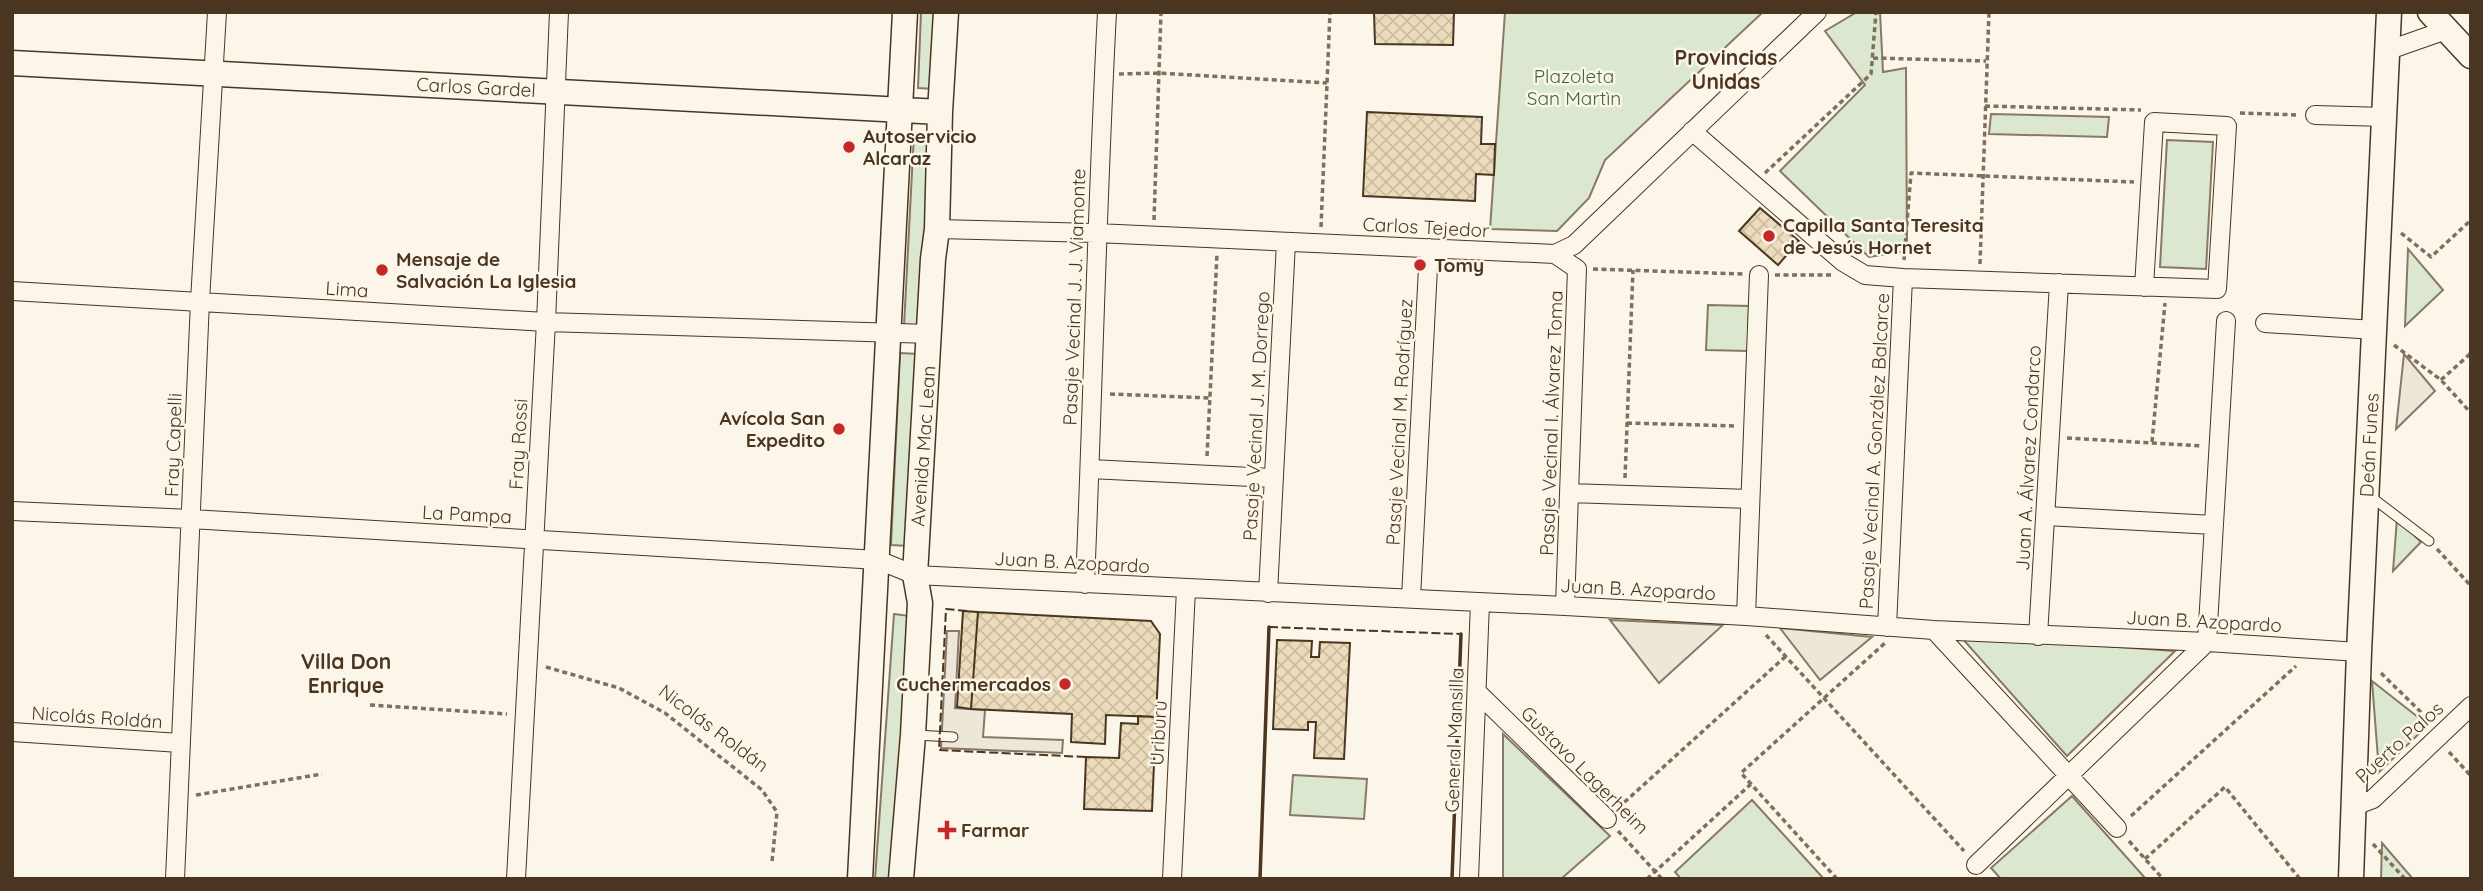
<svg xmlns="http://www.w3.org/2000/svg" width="2483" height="891" viewBox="0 0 2483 891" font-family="Quicksand,sans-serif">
  <defs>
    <pattern id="building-cross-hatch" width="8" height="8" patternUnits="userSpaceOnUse" patternTransform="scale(1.75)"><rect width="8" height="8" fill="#ecdcbc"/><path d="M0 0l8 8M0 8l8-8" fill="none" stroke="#ccbda1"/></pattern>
  </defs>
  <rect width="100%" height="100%" fill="#fbf6e9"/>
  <path fill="#dce7d0" stroke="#887966" stroke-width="2" d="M 921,12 L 938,12 L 935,89 L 918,88 Z
    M 1505,12 L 1763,12 L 1605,160 L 1589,198 L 1557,231 L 1490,229 Z
    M 1857,12 L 1880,12 L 1883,72 L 1906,68 L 1907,251 L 1869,257 L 1780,171 L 1865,85 L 1825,31 Z
    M 1991,114 L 2109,117 L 2107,137 L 1989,134 Z
    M 914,134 L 932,135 L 922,327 L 904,326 Z
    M 2167,140 L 2213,142 L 2206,269 L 2160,267 Z
    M 2408,249 L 2443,290 L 2405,326 Z
    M 1708,305 L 1749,306 L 1748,351 L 1706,350 Z
    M 900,353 L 918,354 L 909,546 L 891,545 Z
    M 2397,518 L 2421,542 L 2393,571 Z
    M 894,614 L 910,616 L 892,879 L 875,879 Z
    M 1960,636 L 2175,651 L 2067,756 Z
    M 2372,681 L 2428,725 L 2379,772 Z
    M 1503,734 L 1610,836 L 1561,879 L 1503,879 Z
    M 1293,775 L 1367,779 L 1364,819 L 1290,815 Z
    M 2072,796 L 2146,879 L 2001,879 L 1991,868 Z
    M 1752,800 L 1824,879 L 1681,879 L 1675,872 Z
    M 2382,843 L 2413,879 L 2381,879 Z"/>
  <path fill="#ede7d9" stroke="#887966" stroke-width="2" d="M 2404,354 L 2435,391 L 2396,429 Z
    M 1610,620 L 1723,625 L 1659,683 Z
    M 1780,628 L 1872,637 L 1820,680 Z
    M 947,631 L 959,631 L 955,708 L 985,710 L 983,737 L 1063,740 L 1062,753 L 941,748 Z"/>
  <path fill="url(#building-cross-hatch)" stroke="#4a3520" stroke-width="2" d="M 1374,12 L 1454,12 L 1453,45 L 1375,44 Z
    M 1367,112 L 1482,117 L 1481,144 L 1495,144 L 1494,175 L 1476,174 L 1475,201 L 1363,196 Z
    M 1760,208 L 1799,241 L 1778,265 L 1739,231 Z
    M 963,611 L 978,612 L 971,709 L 957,707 Z
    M 978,612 L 1151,621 L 1160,634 L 1156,717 L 1106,715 L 1105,744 L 1071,742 L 1072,714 L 971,709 Z
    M 1277,640 L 1312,641 L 1311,657 L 1319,657 L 1320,642 L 1350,643 L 1344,759 L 1314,758 L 1316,722 L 1308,722 L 1308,730 L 1273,729 Z
    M 1138,716 L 1156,717 L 1152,811 L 1084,809 L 1086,757 L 1119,758 L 1121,723 L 1138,724 Z"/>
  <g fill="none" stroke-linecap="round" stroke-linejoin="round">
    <g stroke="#4a3520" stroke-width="11">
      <path id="lane" d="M 2370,496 L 2429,541
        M 915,735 L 953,737"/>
    </g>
    <g stroke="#4a3520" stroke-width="20">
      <path id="street" d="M 2389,50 L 2446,30
        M 2315,115 L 2385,117
        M 1692,131 L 1843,262 L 1865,275 L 1903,278 L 2217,289 L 2227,126 L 2154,122 L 2144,287
        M 937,229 L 1096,233 L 1555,254 L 1574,245 L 1817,12
        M 1555,254 L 1577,269 L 1565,606
        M 12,291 L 546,322 L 930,334
        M 2265,323 L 2375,330
        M 1090,469 L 1274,478
        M 1569,493 L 1750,499
        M 12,511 L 191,519 L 878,560 L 915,575 L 1565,606 L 1746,616 L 1934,630 L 2207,642 L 2359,652
        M 2046,516 L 2214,525
        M 1085,584 C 1093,393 1097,203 1107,12
        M 1268,593 L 1286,242
        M 1411,598 L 1429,248
        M 1746,616 L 1759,275
        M 1887,627 L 1903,278
        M 1934,630 L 2117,828
        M 2038,636 L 2059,283
        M 1477,692 L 1607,819
        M 12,732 L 180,743
        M 2354,806 L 2373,799 L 2471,706
        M 1976,865 L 2207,642 L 2226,321
        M 175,879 L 200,301 L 217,12
        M 516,879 L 546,322 L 559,12
        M 1172,879 L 1186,589
        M 1469,879 L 1480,603"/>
    </g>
    <g stroke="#4a3520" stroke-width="27">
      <path id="secondary" d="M 2430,12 L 2471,56
        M 12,63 L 940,112
        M 860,879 L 905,12
        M 901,879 L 913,735 L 920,603 L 915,575 L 933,259 L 937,229 L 940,112 L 946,12
        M 2351,879 L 2359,652 L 2389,12"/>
    </g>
    <path stroke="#7f6f5c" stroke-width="3.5" stroke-dasharray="5 3.5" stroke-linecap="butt" d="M 1873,58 L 1986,61
      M 1119,74 L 1159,73 L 1327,83
      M 1985,106 L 2141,110
      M 2240,113 L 2299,115
      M 1765,173 L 1871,74 L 1876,12
      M 1154,220 L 1161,12
      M 1321,227 L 1330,12
      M 2401,233 L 2431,257 L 2471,220
      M 1904,260 L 1911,173 L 2134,182
      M 1980,264 L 1989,12
      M 1593,269 L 1743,274
      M 1775,275 L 1831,275
      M 2394,345 L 2441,380 L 2471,413
      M 2441,380 L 2471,353
      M 1110,394 L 1210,398
      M 1627,423 L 1737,426
      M 2067,438 L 2202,446
      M 2152,442 L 2165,303
      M 1207,456 L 1217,254
      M 1625,478 L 1633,270
      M 2437,549 L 2471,586
      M 1766,635 L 1964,851
      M 546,667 L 619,688 L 665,713 L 762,790 L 777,812 L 772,862
      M 2381,673 L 2430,721
      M 370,705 L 507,714
      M 2449,752 L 2471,776
      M 196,795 L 322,774
      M 1618,808 L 1786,656
      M 2131,816 L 2296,666
      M 1618,831 L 1662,879
      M 2129,841 L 2163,879
      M 2373,844 L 2405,879
      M 2145,859 L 2225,787 L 2300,879
      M 1647,879 L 1751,784
      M 1837,879 L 1741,773 L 1885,643"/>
    <use href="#lane" stroke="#fbf6e9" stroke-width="9"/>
    <use href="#street" stroke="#fbf6e9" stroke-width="18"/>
    <use href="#secondary" stroke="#fbf6e9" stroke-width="24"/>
    <path stroke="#4a3520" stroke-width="2" stroke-dasharray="9 3.5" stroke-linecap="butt" d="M 967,611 L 946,609 L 939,750 L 1086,757
      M 1269,627 L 1461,634"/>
    <path stroke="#4a3520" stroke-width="3.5" d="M 1260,879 L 1269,627
      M 1452,879 L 1461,634"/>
  </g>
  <g fill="#c62828" stroke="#fbf6e9" stroke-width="2.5">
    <circle cx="849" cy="147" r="7"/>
    <circle cx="1769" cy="236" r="7"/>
    <circle cx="1420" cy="265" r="7"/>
    <circle cx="382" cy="270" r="7"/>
    <circle cx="839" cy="429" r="7"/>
    <circle cx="1065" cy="684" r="7"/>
    <path d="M943.5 819.5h7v7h7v7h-7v7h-7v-7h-7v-7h7z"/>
  </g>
  <g text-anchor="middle" stroke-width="5" stroke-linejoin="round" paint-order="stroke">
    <g font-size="19" fill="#436837" stroke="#fbf6e9">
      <text x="1574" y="83">Plazoleta<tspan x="1574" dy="22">San Martìn</tspan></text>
    </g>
    <g font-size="19" fill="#4a3520" stroke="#fbf6e9">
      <text transform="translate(476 87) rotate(3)" y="7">Carlos Gardel</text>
      <text transform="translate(1426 227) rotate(3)" y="7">Carlos Tejedor</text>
      <text transform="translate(347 289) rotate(4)" y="7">Lima</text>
      <text transform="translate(1074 297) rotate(-88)" y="7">Pasaje Vecinal J. J. Viamonte</text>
      <text transform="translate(1256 416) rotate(-87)" y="7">Pasaje Vecinal J. M. Dorrego</text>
      <text transform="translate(1399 422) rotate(-87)" y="7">Pasaje Vecinal M. Rodríguez</text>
      <text transform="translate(1551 423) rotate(-88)" y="7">Pasaje Vecinal I. Álvarez Toma</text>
      <text transform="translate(518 444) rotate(-87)" y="7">Fray Rossi</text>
      <text transform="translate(173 445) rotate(-88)" y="7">Fray Capelli</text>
      <text transform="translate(2369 445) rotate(-87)" y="7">Deán Funes</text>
      <text transform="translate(923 446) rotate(-86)" y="7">Avenida Mac Lean</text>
      <text transform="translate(1874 451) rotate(-87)" y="7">Pasaje Vecinal A. González Balcarce</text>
      <text transform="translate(2028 458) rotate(-87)" y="7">Juan A. Álvarez Condarco</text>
      <text transform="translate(467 514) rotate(3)" y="7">La Pampa</text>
      <text transform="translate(1072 562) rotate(3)" y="7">Juan B. Azopardo</text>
      <text transform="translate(1638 589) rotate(3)" y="7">Juan B. Azopardo</text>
      <text transform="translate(2204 621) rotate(3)" y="7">Juan B. Azopardo</text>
      <text transform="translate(97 717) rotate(4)" y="7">Nicolás Roldán</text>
      <text transform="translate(714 728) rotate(37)" y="7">Nicolás Roldán</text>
      <text transform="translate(1158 733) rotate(-87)" y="7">Uriburu</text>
      <text transform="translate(1454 740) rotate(-88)" y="7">General Mansilla</text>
      <text transform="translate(2399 742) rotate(-42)" y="7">Puerto Palos</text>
      <text transform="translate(1585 770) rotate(45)" y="7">Gustavo Lagerheim</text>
    </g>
    <g font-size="19" font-weight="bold" fill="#4a3520" stroke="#fbf6e9" text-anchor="start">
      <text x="863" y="143">Autoservicio<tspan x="863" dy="22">Alcaraz</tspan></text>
      <text x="1783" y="232">Capilla Santa Teresita<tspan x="1783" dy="22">de Jesús Hornet</tspan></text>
      <text x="396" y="266">Mensaje de<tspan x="396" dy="22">Salvación La Iglesia</tspan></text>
      <text x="1434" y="272">Tomy</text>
      <text x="825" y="425" text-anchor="end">Avícola San<tspan x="825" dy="22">Expedito</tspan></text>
      <text x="1051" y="691" text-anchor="end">Cuchermercados</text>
      <text x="961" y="837">Farmar</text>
    </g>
    <g font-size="21" font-weight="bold" fill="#4a3520" stroke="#fbf6e9">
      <text x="1726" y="65">Provincias<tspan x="1726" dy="24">Unidas</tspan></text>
      <text x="346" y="669">Villa Don<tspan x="346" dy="24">Enrique</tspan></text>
    </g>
  </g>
  <rect width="2483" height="891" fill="none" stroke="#4a3520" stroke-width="28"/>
</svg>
